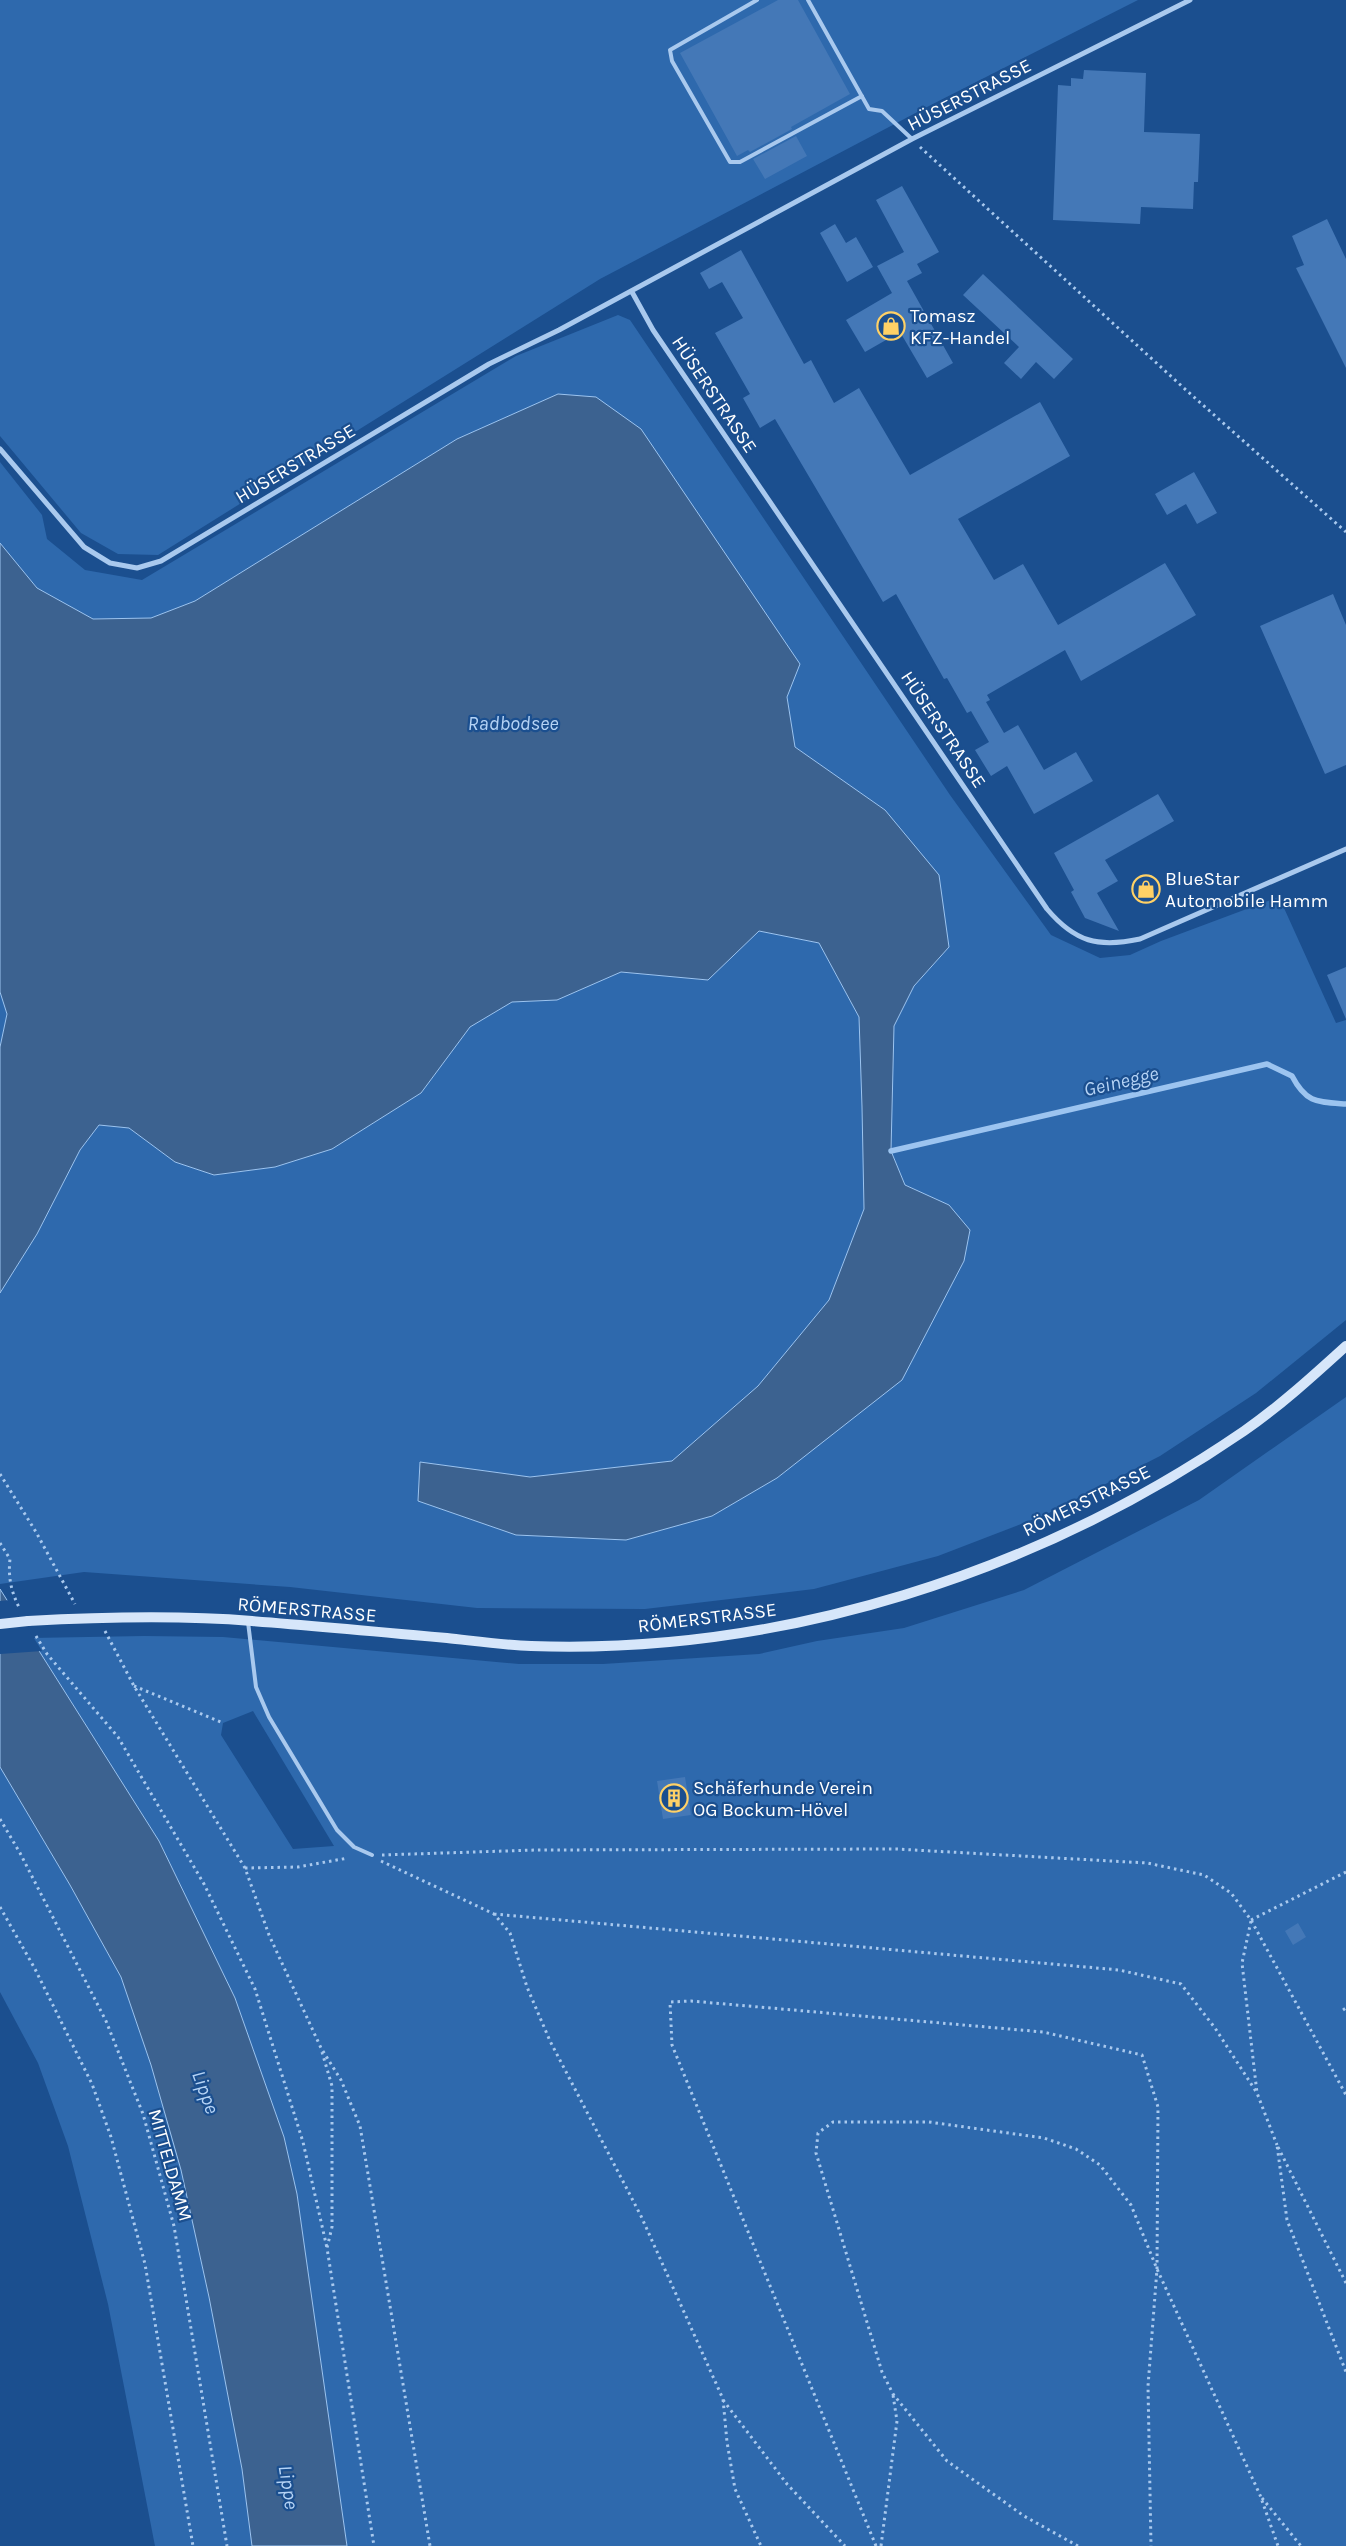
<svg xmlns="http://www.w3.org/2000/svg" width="1346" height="2546" viewBox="0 0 1346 2546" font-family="Karla,sans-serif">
  <rect width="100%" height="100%" fill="#1b4f8f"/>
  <path fill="#2e69ad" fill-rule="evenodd" d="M 0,0 L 1138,0 L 927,107 L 600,279 L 158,555 L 118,554 L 81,533 L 0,436 Z
    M 618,315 L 630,320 L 950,795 L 1051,935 L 1100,958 L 1130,955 L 1161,941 L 1279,897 L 1336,1023 L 1346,1020 L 1346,1320 L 1256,1393 L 1160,1456 L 1047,1514 L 938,1556 L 814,1589 L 645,1609 L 477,1608 L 290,1587 L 84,1572 L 0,1584 L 0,1293 L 37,1234 L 80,1150 L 99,1125 L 129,1128 L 175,1162 L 214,1175 L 275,1167 L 332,1149 L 421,1093 L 470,1027 L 512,1002 L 557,1000 L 621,972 L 707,980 L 759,931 L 819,943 L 859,1017 L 862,1107 L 864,1209 L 829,1300 L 758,1386 L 672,1461 L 530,1477 L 420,1462 L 418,1501 L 516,1535 L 626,1540 L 712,1516 L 777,1478 L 831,1435 L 941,1303 L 964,1261 L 949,1205 L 905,1185 L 891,1151 L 894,1026 L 914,986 L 949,947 L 885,810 L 795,747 L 787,697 L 799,664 L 558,394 L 457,439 L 195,601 L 151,618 L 93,619 L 37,588 L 0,543 L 0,462 L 42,515 L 47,539 L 85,570 L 142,580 L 516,356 Z
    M 0,992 L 7,1014 L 0,1047 Z
    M 1346,1397 L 1346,2546 L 347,2546 L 297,2194 L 284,2137 L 235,1998 L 159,1841 L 31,1638 L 144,1636 L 223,1637 L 519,1664 L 603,1664 L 759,1654 L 817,1641 L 904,1628 L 1024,1590 L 1199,1500 ZM 253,1711 L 334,1846 L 293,1849 L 221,1735 L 223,1723 Z
    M 0,1767 L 70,1885 L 121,1977 L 151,2065 L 181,2170 L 209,2297 L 242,2469 L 252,2546 L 155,2546 L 108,2304 L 68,2146 L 38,2063 L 0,1992 Z"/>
  <path fill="#3c6290" stroke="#9cc4f0" d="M 558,394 L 596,397 L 641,429 L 800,664 L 787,697 L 795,747 L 885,810 L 939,875 L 949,947 L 914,986 L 894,1026 L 891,1151 L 905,1185 L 949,1205 L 970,1230 L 964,1261 L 902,1380 L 777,1478 L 712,1516 L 626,1540 L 516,1535 L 418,1501 L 420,1462 L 530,1477 L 672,1461 L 758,1386 L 829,1300 L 864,1209 L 862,1107 L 859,1017 L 819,943 L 759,931 L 708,980 L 621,972 L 557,1000 L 512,1002 L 470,1027 L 421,1093 L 332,1149 L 275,1167 L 214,1175 L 175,1162 L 129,1128 L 99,1125 L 80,1150 L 37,1234 L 0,1293 L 0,1047 L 7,1014 L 0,992 L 0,543 L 37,588 L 93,619 L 151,618 L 195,601 L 457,439 Z
    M 0,1589 L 159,1841 L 235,1998 L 284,2137 L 297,2194 L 347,2546 L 252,2546 L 242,2469 L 209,2297 L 181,2170 L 151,2065 L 121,1977 L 70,1885 L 0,1767 Z"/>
  <path fill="#1b4f8f" d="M 10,1600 L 42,1651 L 0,1654 L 0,1601 Z"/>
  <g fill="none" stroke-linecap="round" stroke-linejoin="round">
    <path stroke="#9cc4f0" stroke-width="5.5" d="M 891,1151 L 1267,1064 L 1292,1076 C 1306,1103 1317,1102 1346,1104"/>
  </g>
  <path fill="#4478b7" d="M 778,0 L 798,0 L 850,94 L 791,127 L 792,129 L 750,152 L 748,150 L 737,156 L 680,53 Z
    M 1084,70 L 1146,73 L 1144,132 L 1200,134 L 1198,182 L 1194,182 L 1193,209 L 1141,207 L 1140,224 L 1053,220 L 1058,85 L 1071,86 L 1071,78 L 1083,79 Z
    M 796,136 L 807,156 L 765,179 L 753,159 Z
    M 902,186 L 939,252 L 917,264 L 922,273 L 907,281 L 953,363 L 927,378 L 900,332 L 865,352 L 846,320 L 892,293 L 877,266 L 904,252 L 876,200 Z
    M 1327,219 L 1346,259 L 1346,368 L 1296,268 L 1304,265 L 1292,236 Z
    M 835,224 L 846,243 L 856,237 L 873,267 L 847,282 L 820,233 Z
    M 741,250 L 804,364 L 811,360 L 834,403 L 859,388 L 910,475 L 1040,402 L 1070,456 L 958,519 L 994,580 L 1023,564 L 1058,625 L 1165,563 L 1196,615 L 1081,681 L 1065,650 L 987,695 L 990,700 L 986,702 L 1004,733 L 1018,725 L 1044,770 L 1076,752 L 1093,781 L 1034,814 L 1007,766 L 991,776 L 975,750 L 989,742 L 971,711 L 967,713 L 947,678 L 944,679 L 896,594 L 883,602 L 775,419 L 760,428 L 743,398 L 750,394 L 715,333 L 743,318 L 722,282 L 709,289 L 700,273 Z
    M 983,274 L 1073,359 L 1054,379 L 1036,362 L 1021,379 L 1004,363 L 1019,347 L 963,295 Z
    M 1194,472 L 1217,513 L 1197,524 L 1186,504 L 1167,515 L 1155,494 Z
    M 1333,594 L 1346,625 L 1346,765 L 1325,774 L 1260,626 Z
    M 1158,794 L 1174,821 L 1105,860 L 1118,881 L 1097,893 L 1119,931 L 1085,918 L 1071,892 L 1074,890 L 1054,853 Z
    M 1346,967 L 1346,1019 L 1327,975 Z
    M 685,1777 L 691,1815 L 663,1819 L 657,1781 Z
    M 1298,1923 L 1306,1937 L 1293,1945 L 1285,1931 Z"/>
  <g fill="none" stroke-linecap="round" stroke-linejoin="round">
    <path stroke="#a9c9ee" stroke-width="3" stroke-dasharray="2.5 4" stroke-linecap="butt" d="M 920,147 L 1186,390 L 1346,532
      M 0,1474 L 36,1532 L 75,1604
      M 0,1543 L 10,1559 C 8,1577 11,1592 20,1609
      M 105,1631 L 134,1686 L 245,1868 L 269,1935 L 321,2048 L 341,2080 L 360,2126 L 430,2546
      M 36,1636 L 47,1654 L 118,1737 L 204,1884 L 255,1989 L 303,2142 L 327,2248
      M 134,1686 L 223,1723
      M 0,1819 L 20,1853 L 106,2021 L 143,2114 L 174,2226 L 227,2546
      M 382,1855 L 536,1850 L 896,1849 L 1147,1863 L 1204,1875 L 1231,1893 L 1251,1920 L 1346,2095
      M 381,1861 L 494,1914 L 510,1933 L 527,1987 L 550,2041 L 641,2216 L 723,2399 L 727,2442 L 735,2489 L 761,2546
      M 245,1868 L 298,1867 L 348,1858
      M 0,1907 L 35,1969 L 92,2084 L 111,2137 L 145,2264 L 193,2546
      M 494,1914 L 1119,1970 L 1181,1984 L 1215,2028 L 1257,2093
      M 1251,1920 L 1346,1872
      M 1251,1921 L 1242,1963 L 1257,2093 L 1277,2145
      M 1343,2010 L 1346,2008
      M 322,2052 L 332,2086 L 332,2227 L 327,2248 L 374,2546
      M 1346,2283 L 1277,2145 L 1287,2220 L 1346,2372
      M 723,2400 L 787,2484 L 845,2546
      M 1262,2498 L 1301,2546
      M 876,2546 L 672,2045 L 670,2002 L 691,2001 L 1043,2032 L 1142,2055 L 1158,2107 L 1157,2269 L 1148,2386 L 1151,2546
      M 881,2546 L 897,2421 L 893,2395
      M 1078,2546 L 1024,2516 L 947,2461 L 893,2394 L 882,2372 L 816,2153 L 818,2133 L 833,2122 L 929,2122 L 1044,2138 L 1076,2149 L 1100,2165 L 1131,2205 L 1157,2269 L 1260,2495 L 1278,2546"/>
    <path stroke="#a9c9ee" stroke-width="4" d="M 757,0 L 670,50 L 672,61 L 730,162 L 740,162 L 862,96
      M 808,0 L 869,109 L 882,111 L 912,139
      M 248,1622 L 256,1687 L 269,1717 L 337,1830 L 354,1847 L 372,1855"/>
    <path stroke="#a9c9ee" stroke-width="5" d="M 632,292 L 653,330 L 1047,909 C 1075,942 1098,948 1140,939 L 1346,849
      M 0,449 L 84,547 L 110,563 L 137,568 L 161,561 L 489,364 L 559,330 L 912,139 L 1190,0"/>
    <path stroke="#d6e6fa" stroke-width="10" d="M 28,1621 C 102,1617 178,1615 252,1621 C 317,1626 382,1632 447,1638 C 475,1641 503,1645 531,1646 C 782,1655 1037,1573 1244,1431 C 1280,1406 1313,1376 1346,1346"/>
    <path stroke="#d6e6fa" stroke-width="10" d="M 0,1624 L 28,1621"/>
  </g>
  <defs>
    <g id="shop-ring" transform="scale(1.4375)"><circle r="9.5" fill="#1b4f8f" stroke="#ffd166" stroke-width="1.5"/><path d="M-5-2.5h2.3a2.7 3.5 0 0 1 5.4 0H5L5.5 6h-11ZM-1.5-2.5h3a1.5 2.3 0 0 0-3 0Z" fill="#ffd166"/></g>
    <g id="building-ring" transform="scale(1.4375)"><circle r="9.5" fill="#1b4f8f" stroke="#ffd166" stroke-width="1.5"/><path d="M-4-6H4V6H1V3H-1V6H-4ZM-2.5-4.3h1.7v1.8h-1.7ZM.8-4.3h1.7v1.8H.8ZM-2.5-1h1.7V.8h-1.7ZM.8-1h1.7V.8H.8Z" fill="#ffd166"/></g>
  </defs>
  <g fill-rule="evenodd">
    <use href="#shop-ring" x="891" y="326"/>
    <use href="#shop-ring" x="1146" y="889"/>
    <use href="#building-ring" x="674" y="1798"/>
  </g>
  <g text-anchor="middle" stroke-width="4.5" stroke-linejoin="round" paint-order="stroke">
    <g font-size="19" fill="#fff" stroke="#1b4f8f">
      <text transform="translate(969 94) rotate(-27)" y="7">HÜSERSTRASSE</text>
      <text transform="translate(715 394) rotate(56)" y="7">HÜSERSTRASSE</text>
      <text transform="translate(295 463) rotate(-31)" y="7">HÜSERSTRASSE</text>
      <text transform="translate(944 729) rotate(56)" y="7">HÜSERSTRASSE</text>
      <text transform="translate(1086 1500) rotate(-26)" y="7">RÖMERSTRASSE</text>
      <text transform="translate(307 1609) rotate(5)" y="7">RÖMERSTRASSE</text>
      <text transform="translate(707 1617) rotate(-7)" y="7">RÖMERSTRASSE</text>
      <text transform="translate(171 2165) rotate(74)" y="7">MITTELDAMM</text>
    </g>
    <g font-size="19" fill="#fff" stroke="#1b4f8f" text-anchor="start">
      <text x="910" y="322">Tomasz<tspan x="910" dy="22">KFZ-Handel</tspan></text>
      <text x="1165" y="885">BlueStar<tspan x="1165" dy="22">Automobile Hamm</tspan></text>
      <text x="693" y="1794">Schäferhunde Verein<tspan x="693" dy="22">OG Bockum-Hövel</tspan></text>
    </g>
    <g font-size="20" font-style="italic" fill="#b5d3f5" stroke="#1b4f8f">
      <text x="513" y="730">Radbodsee</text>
      <text transform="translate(1121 1081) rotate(-13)" y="7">Geinegge</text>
      <text transform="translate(206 2092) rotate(70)" y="7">Lippe</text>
      <text transform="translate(289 2487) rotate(81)" y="7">Lippe</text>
    </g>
  </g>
</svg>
